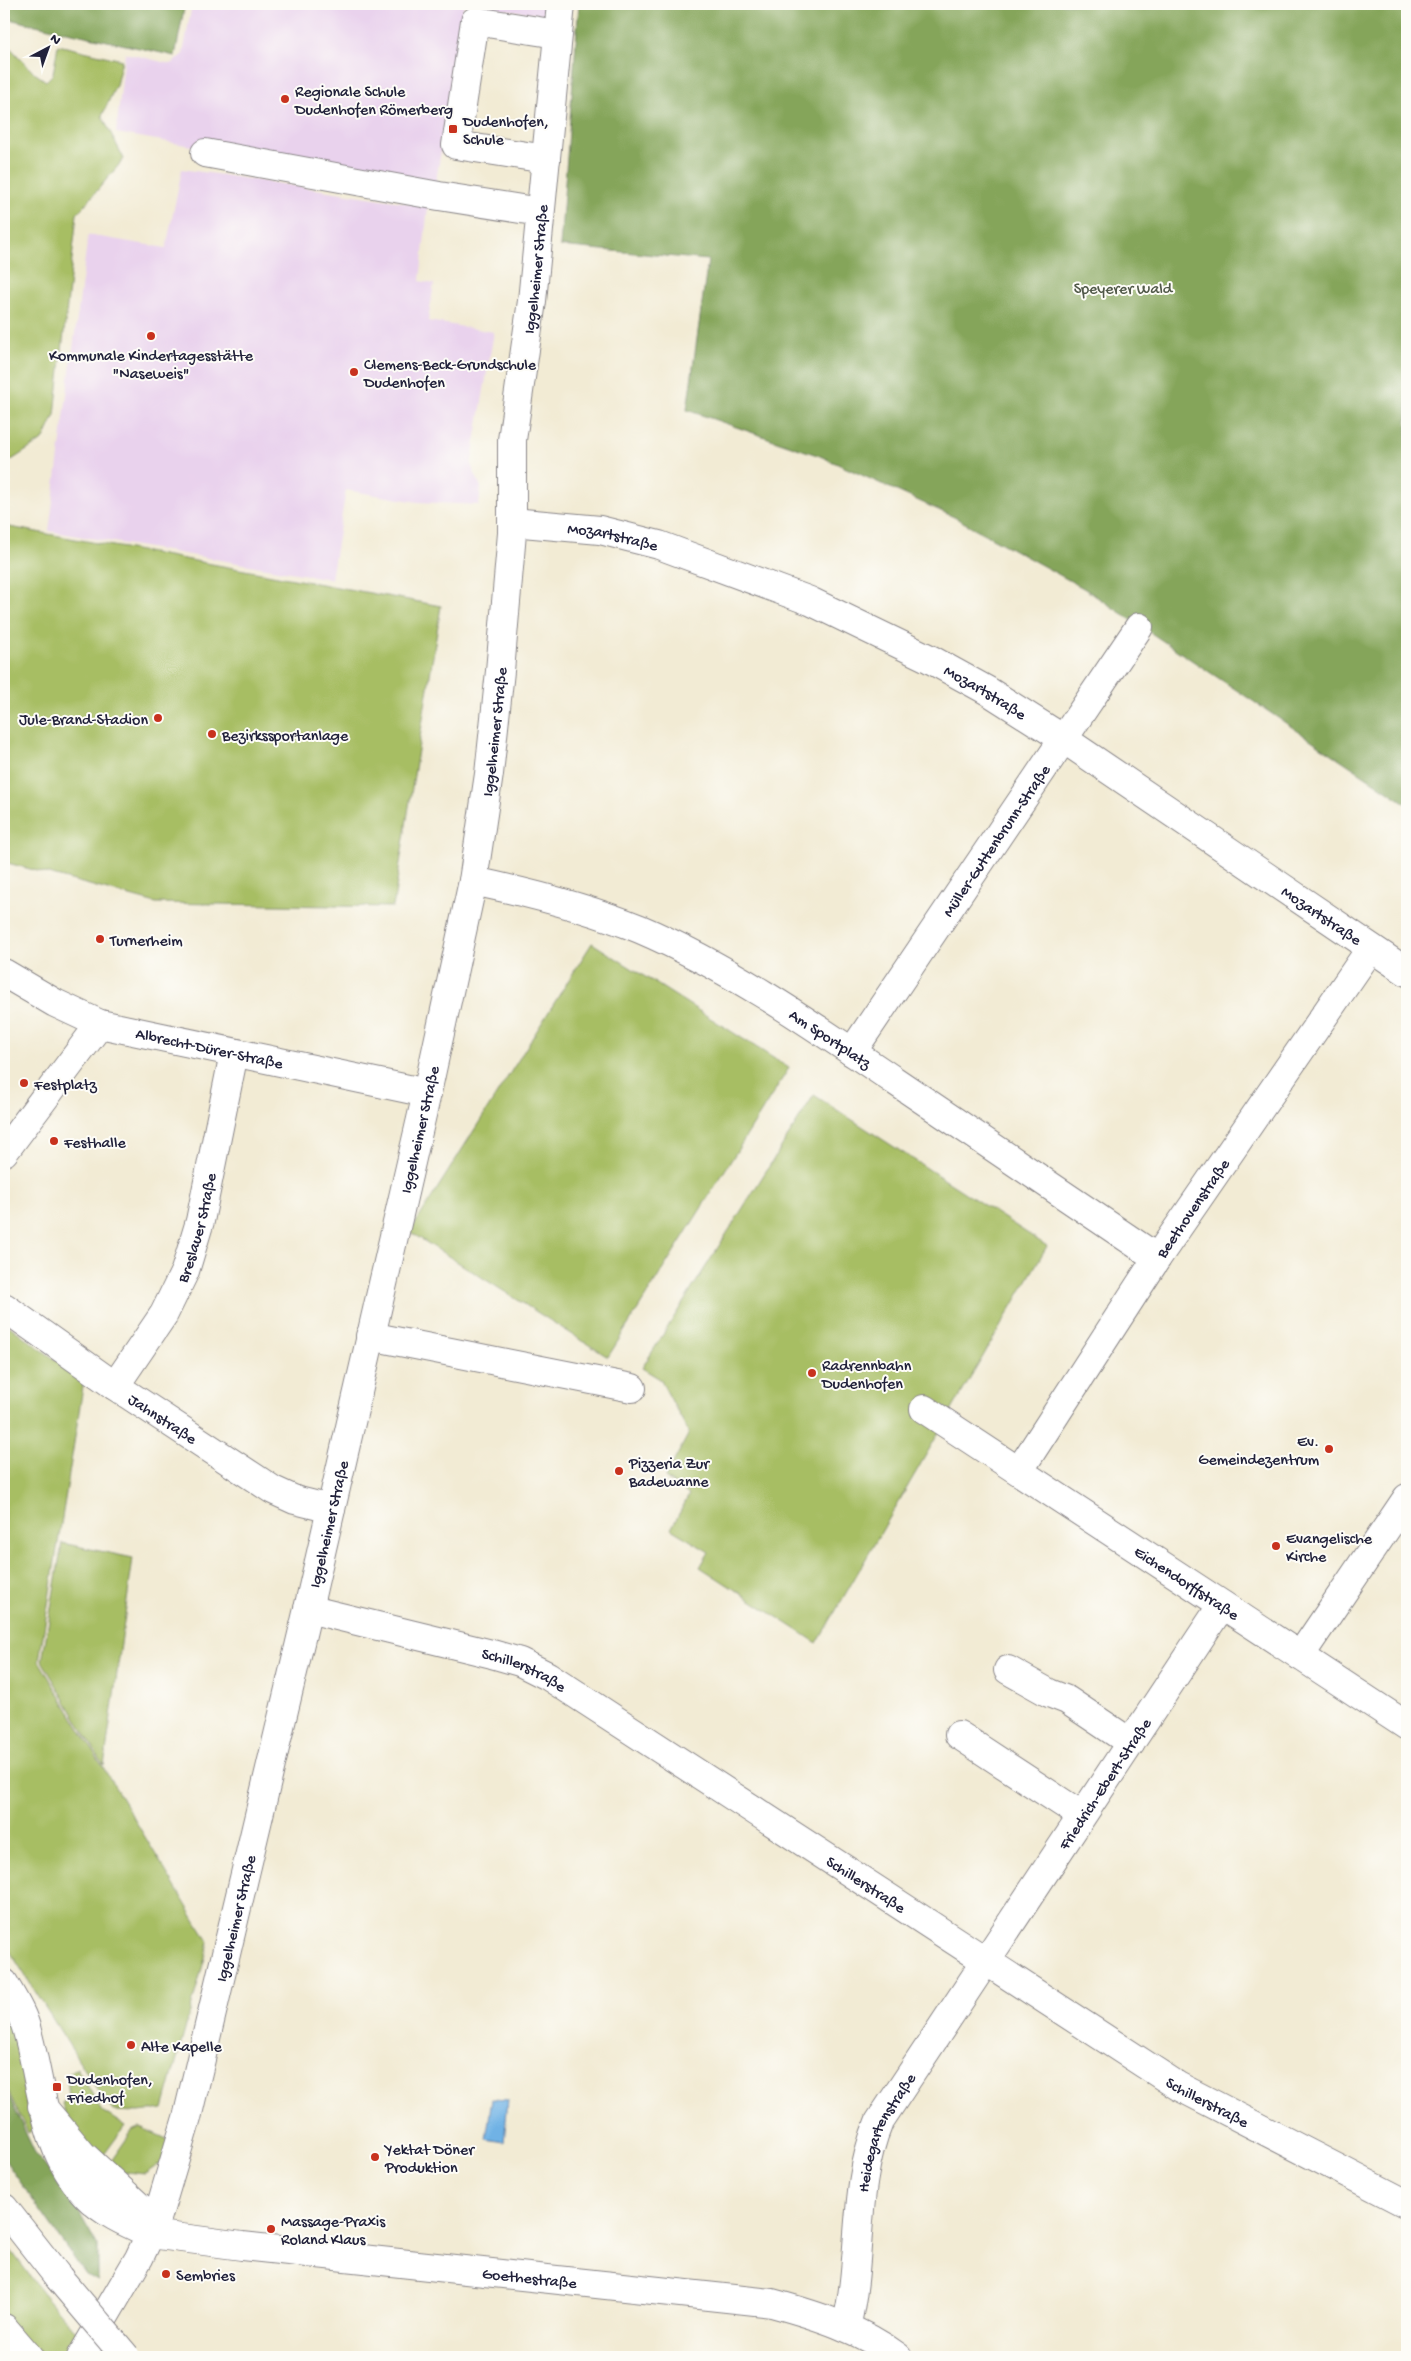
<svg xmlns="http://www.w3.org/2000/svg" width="1411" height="2361" viewBox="0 0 1411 2361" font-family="'Gochi Hand',sans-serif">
  <rect width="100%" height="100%" fill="#fdfcf7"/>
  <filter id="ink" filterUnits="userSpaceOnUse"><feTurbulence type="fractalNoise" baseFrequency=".02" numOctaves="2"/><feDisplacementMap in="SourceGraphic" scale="10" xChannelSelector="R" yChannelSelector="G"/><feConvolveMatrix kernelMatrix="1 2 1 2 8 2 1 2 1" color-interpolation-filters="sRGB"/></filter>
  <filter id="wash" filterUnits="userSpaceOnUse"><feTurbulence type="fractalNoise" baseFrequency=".0096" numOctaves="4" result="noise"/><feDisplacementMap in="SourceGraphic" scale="20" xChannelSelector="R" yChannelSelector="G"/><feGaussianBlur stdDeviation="1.12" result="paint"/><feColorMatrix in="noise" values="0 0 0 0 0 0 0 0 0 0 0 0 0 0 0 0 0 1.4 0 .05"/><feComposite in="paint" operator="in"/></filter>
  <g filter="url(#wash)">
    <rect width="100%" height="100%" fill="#f2ebd4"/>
    <path fill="#e9d2ed" d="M 192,4 L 464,4 L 435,188 L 116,133 L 125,53 L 171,64 L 183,54 Z
      M 467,4 L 545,4 L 544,15 Z
      M 182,169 L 428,206 L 420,281 L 434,284 L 428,321 L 494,332 L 471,465 L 481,487 L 479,505 L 418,502 L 346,490 L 331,579 L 49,531 L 88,235 L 166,248 Z"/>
    <path fill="#a7be64" stroke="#647050" d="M 4,41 L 33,72 L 46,81 L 53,74 L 58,45 L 122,60 L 116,85 L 102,116 L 124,159 L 77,214 L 55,415 L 44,439 L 4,465 Z
      M 4,526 L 441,606 L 393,907 L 156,903 L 4,862 Z
      M 592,943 L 789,1068 L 608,1357 L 410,1232 Z
      M 814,1095 L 1047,1246 L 817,1643 L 700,1567 L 709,1552 L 671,1529 L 689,1495 L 665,1478 L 689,1433 L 660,1379 L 642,1368 Z
      M 4,1322 L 84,1381 L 39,1661 L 209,1943 L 163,2109 L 139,2112 L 113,2111 L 102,2097 L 4,1942 Z
      M 62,1543 L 133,1558 L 104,1766 L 42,1661 Z
      M 4,2006 L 19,2045 L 24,2090 L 33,2130 L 28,2133 L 4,2083 Z
      M 77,2068 L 102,2111 L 125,2126 L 100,2160 L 67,2120 L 62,2103 L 69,2098 L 67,2075 Z
      M 140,2127 L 169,2140 L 162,2162 L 145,2174 L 117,2171 L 109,2164 L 132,2131 Z
      M 4,2241 L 42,2292 L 79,2335 L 63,2357 L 43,2357 L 36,2354 L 4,2317 Z"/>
    <path fill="#85a55a" stroke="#54644a" d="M 4,4 L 185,4 L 175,56 L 4,18 Z
      M 579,4 L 1407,4 L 1407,804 L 1085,589 L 954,517 L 820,456 L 687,410 L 708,260 L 560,246 Z
      M 4,2086 L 36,2155 L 68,2193 L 98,2246 L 98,2281 L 85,2274 L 4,2159 Z"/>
    <path fill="#70b2e5" stroke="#496a90" d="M 492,2099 L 508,2100 L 504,2142 L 486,2139 Z"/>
  </g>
  <g filter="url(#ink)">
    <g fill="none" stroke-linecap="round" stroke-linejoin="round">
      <g stroke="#8a8688" stroke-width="30">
        <g id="minor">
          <path d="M 205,153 L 439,196 L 540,212"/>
          <path d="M 546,159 L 456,145 L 475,21 L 557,34"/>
          <path id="s1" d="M 512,522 L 600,530 L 659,545 L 810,601 L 930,659 L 988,691 L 1062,738 L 1407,972"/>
          <path id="s2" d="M 473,881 C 530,893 586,907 640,929 C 731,968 814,1026 895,1081 C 982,1140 1070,1199 1157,1258"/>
          <path id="s3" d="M 4,973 L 55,1003 L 100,1024 L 427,1093"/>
          <path id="s4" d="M 852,1052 L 1139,627"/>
          <path d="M 4,1152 L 100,1024"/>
          <path id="s5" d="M 4,1307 L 115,1386 L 273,1490 L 295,1500 L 331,1509"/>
          <path d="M 370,1336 L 632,1388"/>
          <path id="s6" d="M 115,1386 L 164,1314 L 185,1271 L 200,1221 L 234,1053"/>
          <path id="s7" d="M 924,1409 L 1407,1726"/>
          <path id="s8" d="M 1019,1471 L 1157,1258 L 1371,948"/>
          <path id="s9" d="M 308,1609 L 492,1654 L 520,1662 L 548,1676 L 1178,2086 L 1407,2204"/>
          <path d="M 1300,1656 L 1407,1498"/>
          <path d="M 1008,1670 L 1049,1693 L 1067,1700 L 1131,1743"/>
          <path d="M 959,1735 L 1081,1815"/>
          <path id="s10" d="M 156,2222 L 187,2118 L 308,1609 L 427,1093 L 473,881 L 489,774 L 500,671 L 512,533 L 512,440 L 532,301 L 561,4"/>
          <path id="s11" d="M 151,2234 L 242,2246 L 772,2303 C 816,2315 861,2329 898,2357"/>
          <path id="s12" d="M 846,2327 C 863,2260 852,2187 879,2122 L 1222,1605"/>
        </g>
      </g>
      <g stroke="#8a8688" stroke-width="30">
        <path id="major" d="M 4,1983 C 13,1999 23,2014 27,2031 C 43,2088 43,2149 86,2195 C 103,2213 129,2224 151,2234
          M 42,2106 L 82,2154 L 156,2222 L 139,2258 L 81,2357
          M 4,2208 L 59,2278
          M 4,2328 L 29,2357"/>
      </g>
      <use href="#minor" stroke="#fff" stroke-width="28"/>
      <use href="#major" stroke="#fff" stroke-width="28"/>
      <g stroke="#8a8688" stroke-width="30" stroke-linecap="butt">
        <path id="major-bridge" d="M 59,2278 L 126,2357"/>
      </g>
      <use href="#major-bridge" stroke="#fff" stroke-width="28"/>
    </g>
  </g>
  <g fill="#c8321e" stroke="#fdfcf7" stroke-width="2">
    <circle cx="285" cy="99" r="5"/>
    <rect x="448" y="124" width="10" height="10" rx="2.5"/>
    <circle cx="151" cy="336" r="5"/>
    <circle cx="354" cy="372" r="5"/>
    <circle cx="158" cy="718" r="5"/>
    <circle cx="212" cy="734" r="5"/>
    <circle cx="100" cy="939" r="5"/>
    <circle cx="24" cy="1083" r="5"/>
    <circle cx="54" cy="1141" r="5"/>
    <circle cx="812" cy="1373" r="5"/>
    <circle cx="1329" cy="1449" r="5"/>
    <circle cx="619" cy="1471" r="5"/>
    <circle cx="1276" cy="1546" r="5"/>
    <circle cx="131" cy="2045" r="5"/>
    <rect x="52" y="2082" width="10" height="10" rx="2.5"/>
    <circle cx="375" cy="2157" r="5"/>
    <circle cx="271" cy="2229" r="5"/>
    <circle cx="166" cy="2274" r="5"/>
  </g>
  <g text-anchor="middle" stroke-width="4" stroke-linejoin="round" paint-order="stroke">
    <g font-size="16" fill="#22223b" stroke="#fdfcf7" text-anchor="start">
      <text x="295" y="96">Regionale Schule<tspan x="295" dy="18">Dudenhofen Römerberg</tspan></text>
      <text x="463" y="126">Dudenhofen,<tspan x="463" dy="18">Schule</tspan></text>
      <text x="151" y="360" text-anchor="middle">Kommunale Kindertagesstätte<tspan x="151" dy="18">"Naseweis"</tspan></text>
      <text x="364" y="369">Clemens-Beck-Grundschule<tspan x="364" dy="18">Dudenhofen</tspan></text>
      <text x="148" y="724" text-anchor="end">Jule-Brand-Stadion</text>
      <text x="222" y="740">Bezirkssportanlage</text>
      <text x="110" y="945">Turnerheim</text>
      <text x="34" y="1089">Festplatz</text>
      <text x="64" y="1147">Festhalle</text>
      <text x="822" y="1370">Radrennbahn<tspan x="822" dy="18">Dudenhofen</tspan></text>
      <text x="1319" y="1446" text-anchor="end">Ev.<tspan x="1319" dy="18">Gemeindezentrum</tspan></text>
      <text x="629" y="1468">Pizzeria Zur<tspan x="629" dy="18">Badewanne</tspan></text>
      <text x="1286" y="1543">Evangelische<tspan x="1286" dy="18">Kirche</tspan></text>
      <text x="141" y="2051">Alte Kapelle</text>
      <text x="67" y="2084">Dudenhofen,<tspan x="67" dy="18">Friedhof</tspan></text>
      <text x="385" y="2154">Yektat Döner<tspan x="385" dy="18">Produktion</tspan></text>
      <text x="281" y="2226">Massage-Praxis<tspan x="281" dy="18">Roland Klaus</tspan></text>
      <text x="176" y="2280">Sembries</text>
    </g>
    <g font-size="16" fill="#22223b" stroke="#fdfcf7">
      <text dy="6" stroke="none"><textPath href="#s10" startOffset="1994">Iggelheimer Straße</textPath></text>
      <text dy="6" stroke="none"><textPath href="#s1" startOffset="102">Mozartstraße</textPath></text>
      <text dy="6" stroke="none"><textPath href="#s1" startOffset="508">Mozartstraße</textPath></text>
      <text dy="6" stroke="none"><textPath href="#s10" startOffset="1529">Iggelheimer Straße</textPath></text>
      <text dy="6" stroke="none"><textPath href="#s4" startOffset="256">Müller-Guttenbrunn-Straße</textPath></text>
      <text dy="6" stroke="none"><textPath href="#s1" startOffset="912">Mozartstraße</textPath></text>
      <text dy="6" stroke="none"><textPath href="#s2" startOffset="394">Am Sportplatz</textPath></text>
      <text dy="6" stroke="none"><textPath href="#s3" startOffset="221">Albrecht-Dürer-Straße</textPath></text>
      <text dy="6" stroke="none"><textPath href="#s10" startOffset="1124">Iggelheimer Straße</textPath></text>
      <text dy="6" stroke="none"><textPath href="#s8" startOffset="315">Beethovenstraße</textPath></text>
      <text dy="6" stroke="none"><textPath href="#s6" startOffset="180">Breslauer Straße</textPath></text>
      <text dy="6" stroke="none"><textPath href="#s5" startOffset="194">Jahnstraße</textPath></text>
      <text dy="6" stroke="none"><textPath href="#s10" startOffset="719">Iggelheimer Straße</textPath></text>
      <text dy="6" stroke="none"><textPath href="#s7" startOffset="315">Eichendorffstraße</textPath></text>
      <text dy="6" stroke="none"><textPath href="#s9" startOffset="225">Schillerstraße</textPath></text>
      <text dy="6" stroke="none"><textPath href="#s12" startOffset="615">Friedrich-Ebert-Straße</textPath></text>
      <text dy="6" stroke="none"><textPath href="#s9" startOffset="630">Schillerstraße</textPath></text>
      <text dy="6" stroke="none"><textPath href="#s10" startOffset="314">Iggelheimer Straße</textPath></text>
      <text dy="6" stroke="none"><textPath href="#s9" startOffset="1035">Schillerstraße</textPath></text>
      <text dy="6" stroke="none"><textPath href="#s12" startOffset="201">Heidegartenstraße</textPath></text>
      <text dy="6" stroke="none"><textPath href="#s11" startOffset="381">Goethestraße</textPath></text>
    </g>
    <g font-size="16" fill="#515949" stroke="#fdfcf7">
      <text x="1123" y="293">Speyerer Wald</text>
    </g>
  </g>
  <rect width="1411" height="2361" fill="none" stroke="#fdfcf7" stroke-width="20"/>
  <g transform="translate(48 48) rotate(41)" stroke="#fdfcf7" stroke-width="4" paint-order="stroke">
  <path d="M0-4L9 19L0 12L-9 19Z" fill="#22223b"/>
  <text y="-8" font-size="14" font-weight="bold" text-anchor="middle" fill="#22223b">N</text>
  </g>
</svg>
